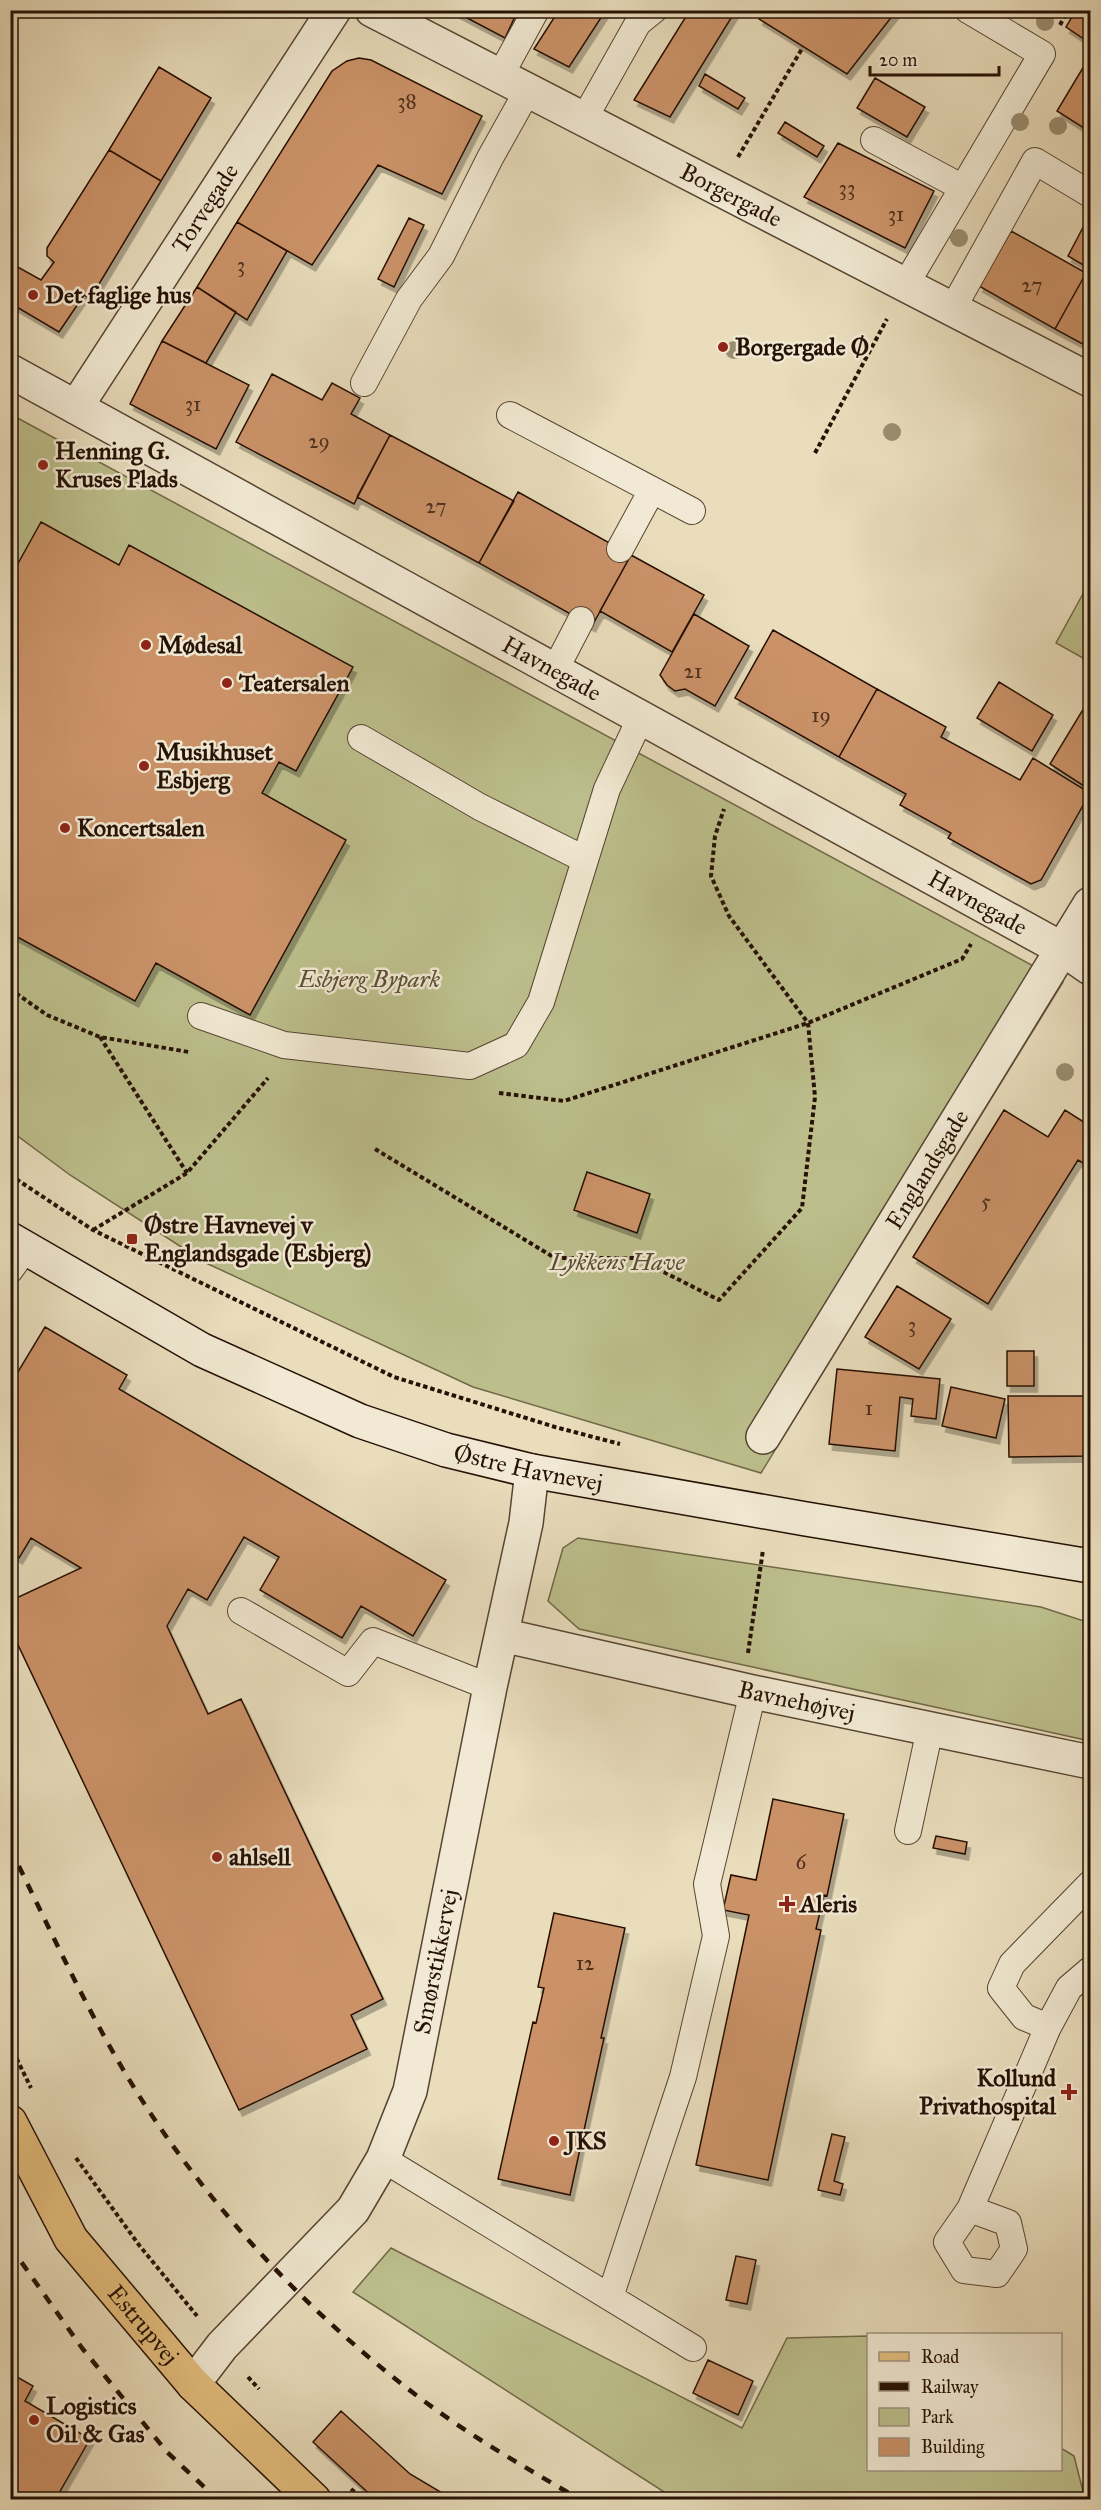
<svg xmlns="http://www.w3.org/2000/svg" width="1101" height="2510" viewBox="0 0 1101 2510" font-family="'IM FELL Great Primer',serif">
  <defs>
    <filter id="shadow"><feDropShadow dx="3.5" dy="6" stdDeviation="0" flood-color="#0004"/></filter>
  </defs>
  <rect width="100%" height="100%" fill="#e9ddbc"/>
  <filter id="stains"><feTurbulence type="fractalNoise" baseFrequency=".00333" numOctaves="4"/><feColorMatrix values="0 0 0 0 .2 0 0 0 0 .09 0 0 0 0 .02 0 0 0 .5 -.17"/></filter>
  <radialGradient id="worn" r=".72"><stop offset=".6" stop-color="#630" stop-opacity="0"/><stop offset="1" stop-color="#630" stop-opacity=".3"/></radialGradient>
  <path fill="#bcbf8c" stroke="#716848" stroke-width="1.5" d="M 10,414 L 1063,982 L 761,1473 L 473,1387 L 206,1263 L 70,1175 L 11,1131 Z
    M 1090,581 L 1090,662 L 1056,643 Z
    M 578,1538 L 1041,1607 L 1090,1623 L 1090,1741 L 579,1629 L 548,1601 L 563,1548 Z
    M 391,2248 L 742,2428 L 787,2338 L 868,2336 L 868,2470 L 1060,2470 L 1061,2448 L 1074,2456 L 1085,2499 L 675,2499 L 353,2292 Z"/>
  <path fill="#cb9268" stroke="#261105" stroke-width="1.5" filter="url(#shadow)" d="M 452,10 L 518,10 L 505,38 Z
    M 559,10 L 606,10 L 569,67 L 534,49 Z
    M 690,10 L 736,10 L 670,117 L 634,100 Z
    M 763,10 L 897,10 L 847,74 L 759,19 Z
    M 1076,10 L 1090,10 L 1090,43 L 1066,27 Z
    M 1090,56 L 1090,132 L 1057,111 Z
    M 359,58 L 371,60 L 482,116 L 442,194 L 378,165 L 312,265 L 237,222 L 332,71 L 347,61 Z
    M 159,67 L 211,98 L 161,181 L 109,150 Z
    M 705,74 L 745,98 L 738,109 L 699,86 Z
    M 875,78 L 925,107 L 907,137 L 857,108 Z
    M 785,122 L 824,146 L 817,157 L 778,133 Z
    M 838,143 L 934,191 L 905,248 L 804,197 Z
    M 109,150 L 161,181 L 90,299 L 84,295 L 59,332 L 10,303 L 10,277 L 16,266 L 41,280 L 54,262 L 47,256 L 47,248 Z
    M 1090,214 L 1090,269 L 1068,256 Z
    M 409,218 L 424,225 L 394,287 L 378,279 Z
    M 237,222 L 287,251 L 247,320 L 197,287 Z
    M 1011,231 L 1086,273 L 1055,329 L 979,286 Z
    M 1086,273 L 1090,276 L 1090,348 L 1055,329 Z
    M 197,287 L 236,312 L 206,363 L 162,341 Z
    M 162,341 L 249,385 L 216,449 L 130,404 Z
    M 272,374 L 322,400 L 332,383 L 360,398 L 351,414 L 390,435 L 354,504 L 236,442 Z
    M 390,435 L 514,501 L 479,563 L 357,497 Z
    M 518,492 L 631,555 L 592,626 L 479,563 Z
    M 41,522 L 119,565 L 129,545 L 353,667 L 296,771 L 279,762 L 262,793 L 346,840 L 250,1015 L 156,963 L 135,1001 L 10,933 L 10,578 Z
    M 631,555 L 704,595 L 672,652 L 600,611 Z
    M 694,614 L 749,646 L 715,706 L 685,689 L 675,691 L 667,685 L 660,675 Z
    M 773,630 L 877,689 L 839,757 L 735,698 Z
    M 999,682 L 1053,715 L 1032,751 L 977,718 Z
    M 877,689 L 946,727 L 941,737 L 1020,780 L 1033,758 L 1090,793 L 1041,880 L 1031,884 L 948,838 L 951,833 L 900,805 L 906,794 L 839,757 Z
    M 1090,698 L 1090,790 L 1050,764 Z
    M 1004,1110 L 1048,1137 L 1065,1110 L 1090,1126 L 1090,1167 L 1078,1160 L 988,1304 L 913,1257 Z
    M 587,1172 L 650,1194 L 637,1233 L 574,1210 Z
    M 897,1286 L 951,1319 L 919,1369 L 865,1337 Z
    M 45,1327 L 127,1375 L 119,1389 L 446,1580 L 413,1636 L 361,1606 L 342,1638 L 260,1590 L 279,1557 L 244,1537 L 207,1600 L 188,1589 L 167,1626 L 208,1714 L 241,1699 L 383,1999 L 351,2015 L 367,2049 L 239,2110 L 10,1628 L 10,1601 L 81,1568 L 31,1538 L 19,1558 L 10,1553 L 10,1385 Z
    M 1007,1351 L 1034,1351 L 1034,1386 L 1007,1386 Z
    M 837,1369 L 940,1379 L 936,1419 L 911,1416 L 913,1399 L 900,1397 L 895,1451 L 829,1444 Z
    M 951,1387 L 1005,1399 L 996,1438 L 942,1426 Z
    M 1008,1396 L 1090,1396 L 1090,1456 L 1009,1457 Z
    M 773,1799 L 844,1814 L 827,1896 L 824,1895 L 816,1929 L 821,1930 L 768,2180 L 696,2165 L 749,1915 L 723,1910 L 731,1875 L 756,1880 Z
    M 936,1836 L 967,1842 L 965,1854 L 933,1848 Z
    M 554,1913 L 625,1928 L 601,2038 L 604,2038 L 570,2195 L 498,2179 L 533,2022 L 536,2023 L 544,1988 L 538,1987 Z
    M 832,2134 L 845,2137 L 834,2181 L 843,2184 L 840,2195 L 818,2190 Z
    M 736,2256 L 756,2260 L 747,2304 L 726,2300 Z
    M 708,2360 L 753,2381 L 738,2415 L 693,2393 Z
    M 10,2373 L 33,2386 L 25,2401 L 90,2439 L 55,2500 L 10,2500 Z
    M 341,2411 L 410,2474 L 454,2500 L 376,2500 L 313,2442 Z"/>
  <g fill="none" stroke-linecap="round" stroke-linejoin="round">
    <g stroke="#574433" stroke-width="28">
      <path id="lane" d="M 500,76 L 536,10
        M 584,119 L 638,23 L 654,10
        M 874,140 L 963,188
        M 906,284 L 1042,54 L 968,10
        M 953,308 L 1035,161 L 1090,194
        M 364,383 L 409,299 L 441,256 L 490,158 L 528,90
        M 510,415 L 692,511
        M 620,549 L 652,490
        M 555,670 L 581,620
        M 361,738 L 480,807 L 584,859
        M 201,1016 L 284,1045 L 470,1066 L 516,1045 L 541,1002 L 607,789 L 641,717
        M 10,1270 L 25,1249
        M 241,1611 L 348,1673 L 373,1641 L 490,1687
        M 908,1831 L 930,1729
        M 1048,2027 L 1024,2017 L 1001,1988 L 1012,1964 L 1090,1884
        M 383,2159 L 693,2348
        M 970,2209 L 1008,2223 L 1014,2249 L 997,2274 L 964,2270 L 947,2242 L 970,2209 L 1048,2027 L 1069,1988 L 1090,1970
        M 610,2297 L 683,2077 L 716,1936 L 707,1884 L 753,1692"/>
    </g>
    <g stroke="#574433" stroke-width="36">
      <g id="street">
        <path id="s1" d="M 372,10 L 1090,380"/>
        <path id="s2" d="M 10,371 L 1064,950 L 1090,968"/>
        <path id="s3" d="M 76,407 L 334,10"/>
        <path id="s4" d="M 763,1437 L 1090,904"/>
        <path id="s5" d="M 502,1635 L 753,1692 L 1090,1762"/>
        <path id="s6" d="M 193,2384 L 222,2346 L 353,2210 L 383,2159 L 410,2091 L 490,1687 L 526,1523 L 532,1471"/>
      </g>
    </g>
    <g stroke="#261105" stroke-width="36">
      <g id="secondary">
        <path id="s7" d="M 10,1239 L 202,1350 L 360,1421 L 446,1450 L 532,1471 L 806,1519 L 1090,1566"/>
      </g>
    </g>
    <g stroke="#261105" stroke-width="36">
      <g id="primary">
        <path id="s8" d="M 10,2122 L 71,2239 L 193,2384 L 314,2500"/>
      </g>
    </g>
    <path stroke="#261105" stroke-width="4" stroke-dasharray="4.5 3" stroke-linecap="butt" d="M 1060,25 L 1068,10
      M 738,157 L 803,47
      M 815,453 L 887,319
      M 10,989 L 47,1015 L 100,1037 L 189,1052
      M 100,1037 L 187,1173
      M 499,1093 L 564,1101 L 808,1023 L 962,959 L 971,944
      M 375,1149 L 555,1258 L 636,1258 L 719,1300 L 802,1208 L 815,1097 L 808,1023 L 729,916 L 711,876 L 715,836 L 724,809
      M 10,1175 L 93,1230 L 394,1377 L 555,1427 L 620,1444
      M 93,1230 L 187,1173 L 268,1078
      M 748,1653 L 763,1550
      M 10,2045 L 31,2088
      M 76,2158 L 139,2245 L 197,2316
      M 248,2377 L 259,2389
      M 351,2489 L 365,2500"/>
    <use href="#lane" stroke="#f1e9d3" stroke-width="26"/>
    <use href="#street" stroke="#f1e9d3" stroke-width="33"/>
    <use href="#secondary" stroke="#f1e9d3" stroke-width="33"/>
    <use href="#primary" stroke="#e4be7e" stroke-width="33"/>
    <path stroke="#261105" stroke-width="4.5" stroke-dasharray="10 10" stroke-linecap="butt" d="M 10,1848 C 51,1931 89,2016 138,2094 C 215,2216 321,2327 439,2412 C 484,2444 533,2472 581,2500
      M 10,2246 L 82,2348 L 167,2452 L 218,2500"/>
  </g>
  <g fill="#9a8e71">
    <circle cx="1045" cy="22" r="9"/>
    <circle cx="1020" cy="122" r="9"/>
    <circle cx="1058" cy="126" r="9"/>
    <circle cx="959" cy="238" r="9"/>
    <circle cx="734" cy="350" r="9"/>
    <circle cx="892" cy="432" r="9"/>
    <circle cx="1065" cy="1072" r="9"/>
  </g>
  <g fill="#8f2418" stroke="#f1e9d3" stroke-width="2">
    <circle cx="33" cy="295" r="6"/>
    <circle cx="723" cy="347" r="6"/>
    <circle cx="43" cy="465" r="6"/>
    <circle cx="146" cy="645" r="6"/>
    <circle cx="227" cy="683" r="6"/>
    <circle cx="144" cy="766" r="6"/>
    <circle cx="65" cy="828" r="6"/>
    <rect x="126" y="1233" width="12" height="12" rx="3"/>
    <circle cx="217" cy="1857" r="6"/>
    <path d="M784 1895h6v6h6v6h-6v6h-6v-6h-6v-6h6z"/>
    <path d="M1066 2083h6v6h6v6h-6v6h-6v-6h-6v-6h6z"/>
    <circle cx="554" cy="2141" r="6"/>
    <circle cx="34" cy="2420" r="6"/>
  </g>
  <g text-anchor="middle" stroke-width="5" stroke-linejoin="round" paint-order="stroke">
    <g font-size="21" fill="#4f311e">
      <text x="407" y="108">38</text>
      <text x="847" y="195">33</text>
      <text x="896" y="221">31</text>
      <text x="241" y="272">3</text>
      <text x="1032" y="292">27</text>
      <text x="193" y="411">31</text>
      <text x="319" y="448">29</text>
      <text x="436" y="513">27</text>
      <text x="693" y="678">21</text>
      <text x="821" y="722">19</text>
      <text x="986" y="1208">5</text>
      <text x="912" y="1332">3</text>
      <text x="869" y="1415">1</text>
      <text x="801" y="1869">6</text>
      <text x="585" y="1970">12</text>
    </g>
    <g font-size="24" fill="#261105" stroke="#f1e9d3">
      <text dy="8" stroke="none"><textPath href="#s1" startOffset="404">Borgergade</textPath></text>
      <text dy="8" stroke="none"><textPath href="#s3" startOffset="237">Torvegade</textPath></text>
      <text dy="8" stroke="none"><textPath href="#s2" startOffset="618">Havnegade</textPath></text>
      <text dy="8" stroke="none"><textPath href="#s2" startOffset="1104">Havnegade</textPath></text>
      <text dy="8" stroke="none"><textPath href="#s4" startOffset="314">Englandsgade</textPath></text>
      <text dy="8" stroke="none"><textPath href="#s7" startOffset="570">Østre Havnevej</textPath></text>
      <text dy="8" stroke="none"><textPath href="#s5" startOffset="302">Bavnehøjvej</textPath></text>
      <text dy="8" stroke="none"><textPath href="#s6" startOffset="501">Smørstikkervej</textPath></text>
      <text dy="8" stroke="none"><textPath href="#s8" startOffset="244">Estrupvej</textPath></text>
    </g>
    <g font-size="24" font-weight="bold" fill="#261105" stroke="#f1e9d3" text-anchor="start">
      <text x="45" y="303">Det faglige hus</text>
      <text x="735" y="355">Borgergade Ø</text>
      <text x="55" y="459">Henning G.<tspan x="55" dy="28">Kruses Plads</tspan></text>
      <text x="158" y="653">Mødesal</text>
      <text x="239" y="691">Teatersalen</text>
      <text x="156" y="760">Musikhuset<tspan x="156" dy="28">Esbjerg</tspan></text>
      <text x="77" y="836">Koncertsalen</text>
      <text x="144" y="1233">Østre Havnevej v<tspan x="144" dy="28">Englandsgade (Esbjerg)</tspan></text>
      <text x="229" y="1865">ahlsell</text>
      <text x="800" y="1912">Aleris</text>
      <text x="1056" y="2086" text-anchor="end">Kollund<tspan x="1056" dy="28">Privathospital</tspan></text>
      <text x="566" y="2149">JKS</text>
      <text x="46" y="2414">Logistics<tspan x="46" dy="28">Oil &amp; Gas</tspan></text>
    </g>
    <g font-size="24" font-style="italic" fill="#5a4e34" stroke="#f1e9d3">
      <text x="369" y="987">Esbjerg Bypark</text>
      <text x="617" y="1270">Lykkens Have</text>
    </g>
  </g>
  <rect width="1101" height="2510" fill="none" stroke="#e9ddbc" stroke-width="36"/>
  <rect x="12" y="12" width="1077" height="2486" fill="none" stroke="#261105" stroke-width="3"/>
  <rect x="18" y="18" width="1065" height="2474" fill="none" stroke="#261105" stroke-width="1.5"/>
  <rect x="867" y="2333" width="195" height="138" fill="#f1e9d3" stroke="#a09381" stroke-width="1.5"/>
  <rect x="879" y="2352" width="30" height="9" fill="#e4be7e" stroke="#a09381" stroke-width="1.5"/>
  <text x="921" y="2363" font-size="18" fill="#261105">Road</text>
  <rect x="879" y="2382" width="30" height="9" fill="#261105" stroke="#a09381" stroke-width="1.5"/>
  <text x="921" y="2393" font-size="18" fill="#261105">Railway</text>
  <rect x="879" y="2408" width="30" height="18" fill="#bcbf8c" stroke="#a09381" stroke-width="1.5"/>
  <text x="921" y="2423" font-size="18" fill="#261105">Park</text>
  <rect x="879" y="2438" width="30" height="18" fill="#cb9268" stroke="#a09381" stroke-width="1.5"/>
  <text x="921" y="2453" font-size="18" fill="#261105">Building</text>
  <path d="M870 66v9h129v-9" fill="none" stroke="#261105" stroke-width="3"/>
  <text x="879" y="66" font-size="18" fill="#261105" stroke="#f1e9d3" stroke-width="4.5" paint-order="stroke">20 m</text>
  <rect width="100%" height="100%" filter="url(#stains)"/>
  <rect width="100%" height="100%" fill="url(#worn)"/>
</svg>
